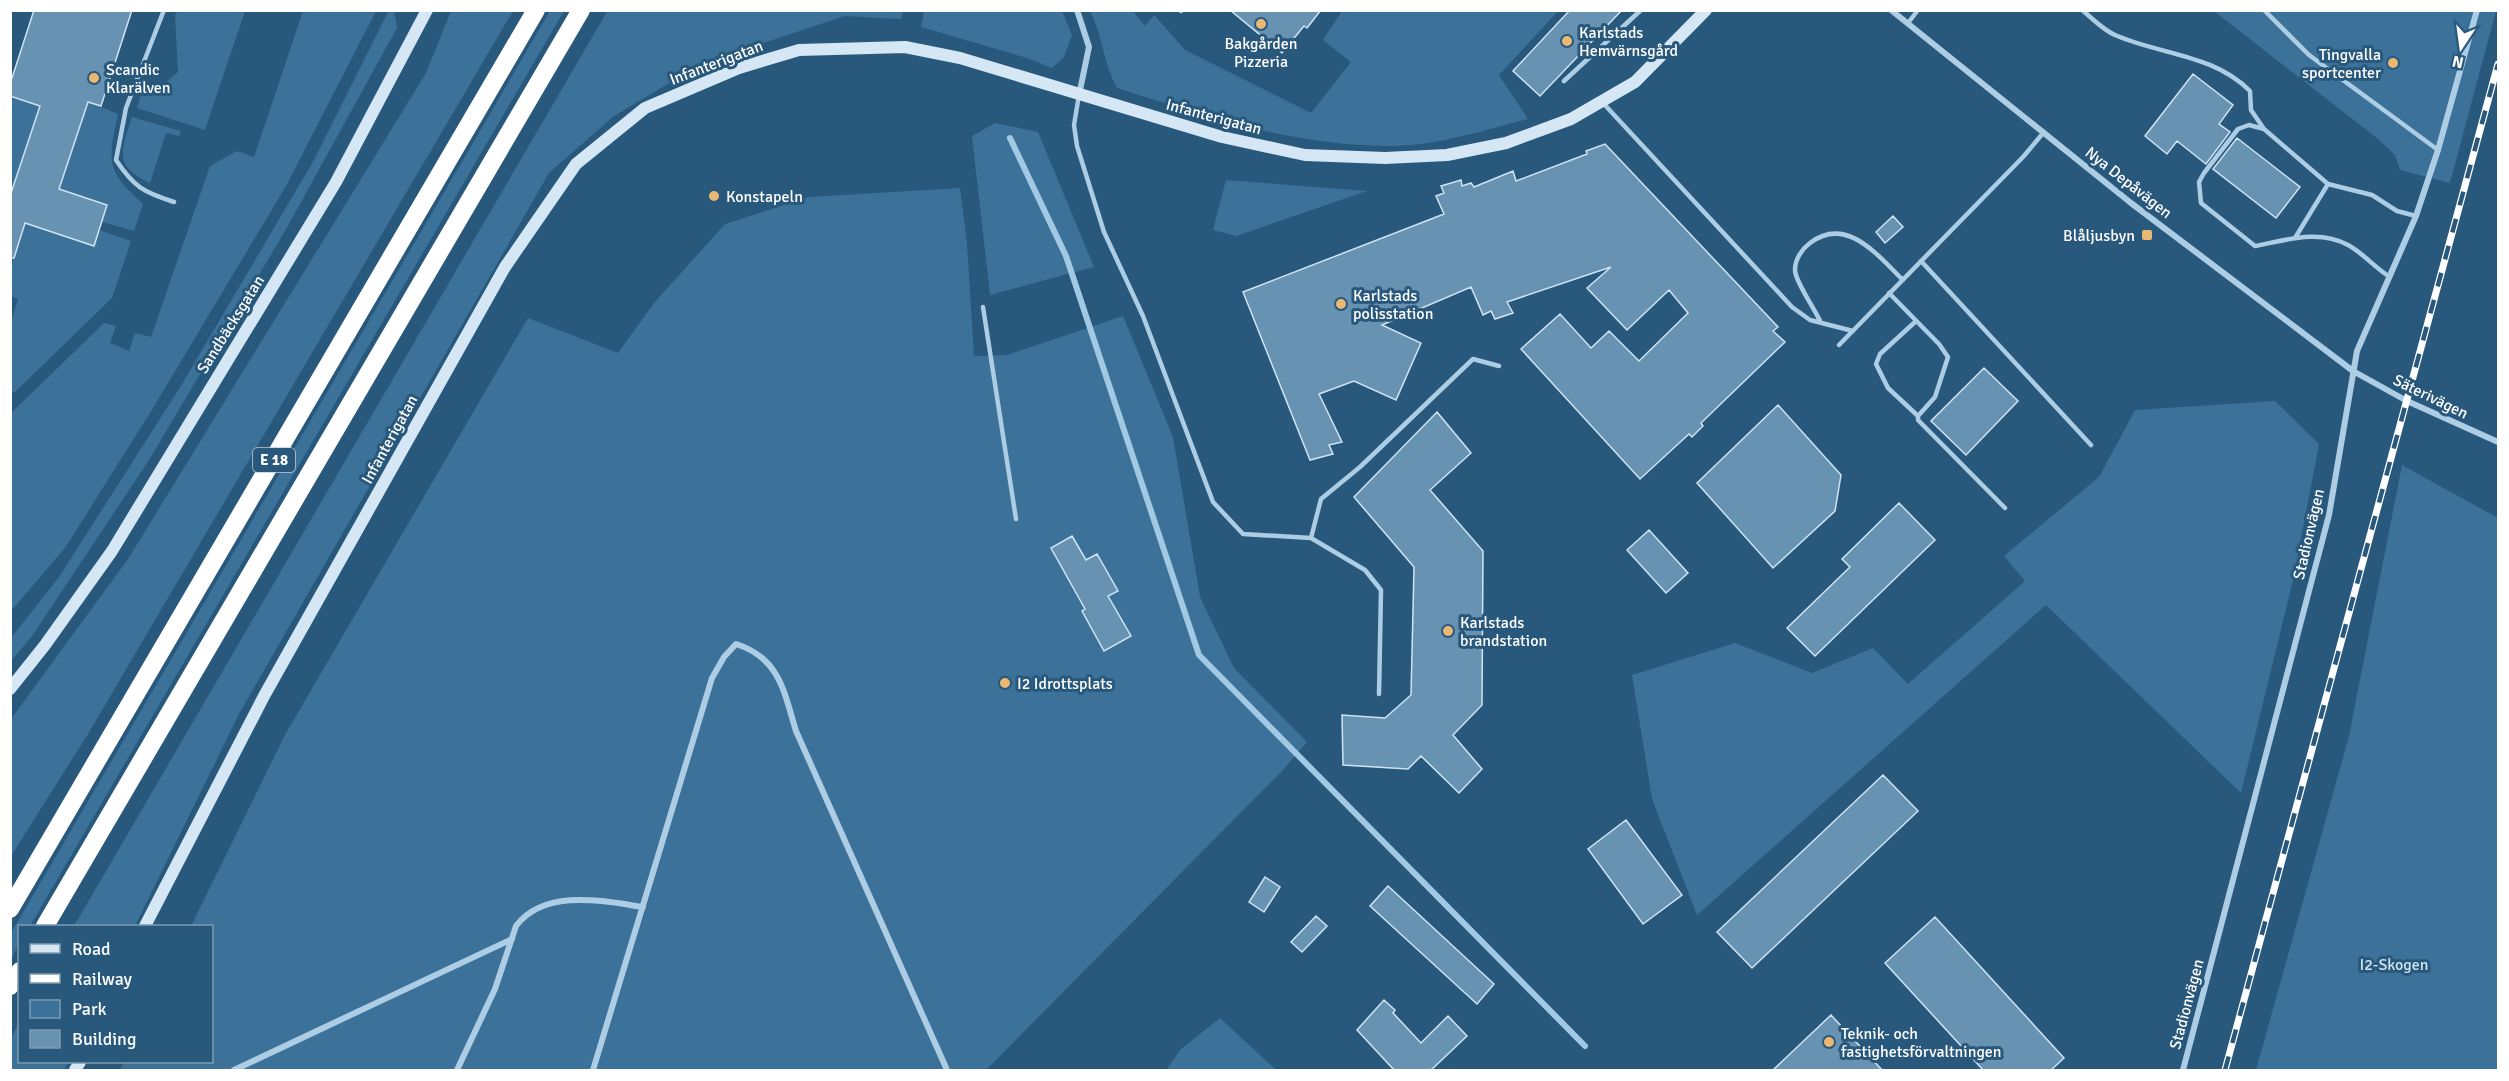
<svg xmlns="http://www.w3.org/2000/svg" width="2509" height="1081" viewBox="0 0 2509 1081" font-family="Signika,sans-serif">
  <rect width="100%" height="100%" fill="#28587c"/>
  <path fill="#3c7299" d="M 179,10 L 245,11 L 205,130 L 137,108 L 143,88 L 157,90 L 178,72 L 175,15 Z
    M 389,10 L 394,11 L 397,28 L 285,231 L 149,460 L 32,636 L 11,661 L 11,638 L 59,577 L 179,389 L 314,160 Z
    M 608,10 L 903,11 L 901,19 L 845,16 L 703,63 L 614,116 L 549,173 L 239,714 L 135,926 L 74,926 Z
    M 303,11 L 376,11 L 286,186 L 150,413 L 65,548 L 11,611 L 11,413 L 104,323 L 116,326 L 110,343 L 129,351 L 135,333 L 151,337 L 210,166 L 237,151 L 254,157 Z
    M 451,11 L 513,11 L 88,734 L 11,856 L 11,719 L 128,559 L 426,73 Z
    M 550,11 L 564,11 L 30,926 L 20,926 L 19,944 L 11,959 L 11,933 Z
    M 924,11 L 1062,11 L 1072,35 L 1064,57 L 1052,68 L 1027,58 L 921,27 Z
    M 1090,11 L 1133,11 L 1145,26 L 1154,15 L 1185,50 L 1311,113 L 1351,62 L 1323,40 L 1342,11 L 1558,11 L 1499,75 L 1528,119 C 1481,131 1434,147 1385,146 C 1291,145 1205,116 1117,88 C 1103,63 1103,36 1090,11 Z
    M 2214,11 L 2496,11 L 2450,183 L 2400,170 L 2395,155 L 2378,139 Z
    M 11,96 L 40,106 L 12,191 L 11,190 Z
    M 84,100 L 118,114 C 108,161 105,170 143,204 L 134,231 L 102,222 L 107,204 L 59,189 L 84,115 Z
    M 132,117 L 181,131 L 179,136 L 166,133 L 150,183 C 113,166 121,151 132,117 Z
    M 995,123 L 1038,132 L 1094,267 L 990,295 L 972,136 Z
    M 1226,180 L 1367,191 L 1236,236 L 1213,230 Z
    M 960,188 L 967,243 L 974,356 L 1007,355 L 1123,316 L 1173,437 L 1200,597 L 1234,668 L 1307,742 L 1282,771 L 986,1070 L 120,1070 L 124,1062 L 212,1062 L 212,926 L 191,926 L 285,735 L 528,318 L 618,353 L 654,303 L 725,224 L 809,197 Z
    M 25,223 L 94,246 L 99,230 L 131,241 L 112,298 L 16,391 L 11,393 L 11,322 L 18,299 L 11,296 L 11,267 Z
    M 2275,401 L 2319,444 L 2293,580 L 2241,793 L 2046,605 L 1697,915 L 1652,799 L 1632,675 L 1735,643 L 1812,673 L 1873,648 L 1908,684 L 2025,581 L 2004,556 L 2099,477 L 2135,410 Z
    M 2402,465 L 2498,518 L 2498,1070 L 2256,1070 L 2349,736 Z
    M 1220,1018 L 1276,1070 L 1166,1070 L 1181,1049 Z
    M 19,1023 L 20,1062 L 68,1062 L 64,1070 L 11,1070 L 11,1038 Z"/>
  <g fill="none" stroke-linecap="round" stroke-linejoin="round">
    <path stroke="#a1c9e4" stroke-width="6" d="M 1010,138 L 1066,256 L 1199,655 L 1585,1046"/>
  </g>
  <path fill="#6892b1" stroke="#cfe4f3" stroke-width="1.5" d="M 34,10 L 132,10 L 101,106 L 88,102 L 59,189 L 107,205 L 94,246 L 25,223 L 14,258 L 10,258 L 10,196 L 40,106 L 10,96 L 10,84 Z
    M 1230,10 L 1321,10 L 1307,28 L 1304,26 L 1282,53 Z
    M 1570,10 L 1622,10 L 1540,96 L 1513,71 Z
    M 2193,74 L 2233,105 L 2219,124 L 2230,132 L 2206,164 L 2177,141 L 2167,154 L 2145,136 Z
    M 2237,138 L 2300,187 L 2276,218 L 2213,169 Z
    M 1605,144 L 1778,327 L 1773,331 L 1785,342 L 1701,423 L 1703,426 L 1692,437 L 1689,434 L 1640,479 L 1521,349 L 1560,314 L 1591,348 L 1609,331 L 1639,361 L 1688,313 L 1669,290 L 1627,330 L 1587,288 L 1611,267 L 1507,302 L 1513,313 L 1495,319 L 1491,311 L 1483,315 L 1471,287 L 1382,325 L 1421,343 L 1396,400 L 1354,381 L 1319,394 L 1342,442 L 1329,445 L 1333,454 L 1310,460 L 1243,292 L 1444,214 L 1436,196 L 1444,193 L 1441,186 L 1461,180 L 1462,186 L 1471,183 L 1474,187 L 1513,171 L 1516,181 L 1587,154 L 1586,151 Z
    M 1893,216 L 1903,227 L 1885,243 L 1876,232 Z
    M 1984,368 L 2018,401 L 1966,455 L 1931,421 Z
    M 1778,405 L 1841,475 L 1835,511 L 1773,568 L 1697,483 Z
    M 1437,412 L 1471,453 L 1430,490 L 1483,551 L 1482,705 L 1453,735 L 1482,769 L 1459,793 L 1421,756 L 1408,769 L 1343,765 L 1342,715 L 1385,718 L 1411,695 L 1414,567 L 1354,497 Z
    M 1899,503 L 1935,540 L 1815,656 L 1787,628 L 1850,567 L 1842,559 Z
    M 1649,530 L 1688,573 L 1666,593 L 1627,550 Z
    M 1072,536 L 1086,560 L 1097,554 L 1118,591 L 1108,596 L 1131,636 L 1104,651 L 1082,611 L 1085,609 L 1051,548 Z
    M 1883,775 L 1918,811 L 1752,968 L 1717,932 Z
    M 1626,820 L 1682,895 L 1643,924 L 1588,849 Z
    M 1265,877 L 1280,887 L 1264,912 L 1249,902 Z
    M 1388,886 L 1494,984 L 1477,1004 L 1370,906 Z
    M 1316,916 L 1327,926 L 1302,952 L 1291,942 Z
    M 1935,917 L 2064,1058 L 2050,1071 L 1984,1071 L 1885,963 Z
    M 1384,1000 L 1395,1010 L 1393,1013 L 1421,1043 L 1448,1016 L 1467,1036 L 1430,1071 L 1395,1071 L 1357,1030 Z
    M 1831,1015 L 1883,1071 L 1772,1071 Z"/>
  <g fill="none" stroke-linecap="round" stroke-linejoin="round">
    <path stroke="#accde4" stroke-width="4.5" d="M 164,10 L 126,108 L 116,160 C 134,187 143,192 174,202
      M 1181,10 L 1181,11
      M 2082,10 C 2092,18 2103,30 2115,35 C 2161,55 2213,54 2250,91 L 2251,110 L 2264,129 L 2328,184 L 2372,195 L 2397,211 L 2416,216
      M 2264,10 L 2309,55 L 2438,150
      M 1908,23 L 1918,10
      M 1564,81 L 1641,10
      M 1079,95 L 1074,125 L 1077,146 L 1104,232 L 1143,316 L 1213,502 L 1243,534 L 1311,538 L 1365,570 L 1381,590 L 1379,694
      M 1603,103 L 1792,307 L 1810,320 L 1853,331
      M 2264,129 L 2249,125 L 2238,129 L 2204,173 L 2199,182 L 2201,203 L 2255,246 C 2286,240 2319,229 2348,245 C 2363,253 2375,268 2390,277
      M 2295,238 L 2328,184
      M 1921,261 L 2091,445
      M 1889,293 L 1939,344 L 1948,357 L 1935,397 L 1918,416 L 1918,420 L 2005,508
      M 983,307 L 1016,519
      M 1915,322 L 1880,354 L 1876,364 L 1888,388 L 1918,416
      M 1821,323 C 1816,311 1795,281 1795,270 C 1795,259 1802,249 1810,243 C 1847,215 1878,256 1903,280
      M 1839,345 L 2023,157 L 2044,132
      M 1311,538 L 1321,499 L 1360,467 L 1473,359 L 1499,366"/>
    <path stroke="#accde4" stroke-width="6" d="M 1077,10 L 1089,47 L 1079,95
      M 1891,10 L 2131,203 L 2353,371 L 2407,401 L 2498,442
      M 234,1070 L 512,939
      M 457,1070 L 495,989 L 516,926 C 545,888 603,901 643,907
      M 593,1070 L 712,678 L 724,657 L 736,644 C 780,658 784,692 796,731 L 947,1070
      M 2183,1070 L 2329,515 L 2357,351 L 2416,216 L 2438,150 L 2477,10"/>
    <path stroke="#d5e7f4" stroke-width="12" d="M 10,689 L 45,645 L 112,551 L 336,182 L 427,10
      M 145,926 L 264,696 L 505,267 L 576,164 L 645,108 L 739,68 L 799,50 L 905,47 L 960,58 L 1222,137 L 1305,155 L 1385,158 L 1447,155 L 1506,143 L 1571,119 L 1635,82 L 1706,10
      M 75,1070 L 80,1062"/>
    <path stroke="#fff" stroke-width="18" d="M 10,909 L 536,10
      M 45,926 L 581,10
      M 10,986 L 20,971"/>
    <g stroke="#fff" stroke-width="7">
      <path id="rail" d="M 2225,1070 L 2498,64"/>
    </g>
    <use href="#rail" stroke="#28587c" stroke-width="4.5" stroke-dasharray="14" stroke-linecap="butt"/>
  </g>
  <g fill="#ebb873" stroke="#28587c" stroke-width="2">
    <circle cx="1261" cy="24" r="6"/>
    <circle cx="1567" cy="41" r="6"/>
    <circle cx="2393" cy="63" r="6"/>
    <circle cx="94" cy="78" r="6"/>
    <circle cx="714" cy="196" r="6"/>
    <rect x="2141" y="229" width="12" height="12" rx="3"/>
    <circle cx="1341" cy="304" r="6"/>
    <circle cx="1448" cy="631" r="6"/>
    <circle cx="1005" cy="683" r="6"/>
    <circle cx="1829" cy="1042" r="6"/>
  </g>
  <g text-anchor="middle" stroke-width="6" stroke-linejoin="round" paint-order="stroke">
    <rect fill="#28587c" stroke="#becdd8" stroke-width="1.5" x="253" y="448" width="42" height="24" rx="4.5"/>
    <g font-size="15" font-weight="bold" fill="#fff">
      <text x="274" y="465">E 18</text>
    </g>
    <g font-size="16" fill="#fff" stroke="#28587c" text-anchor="start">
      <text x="1579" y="38">Karlstads<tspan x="1579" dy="18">Hemvärnsgård</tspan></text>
      <text x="1261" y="49" text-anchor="middle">Bakgården<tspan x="1261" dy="18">Pizzeria</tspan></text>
      <text x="2381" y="60" text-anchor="end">Tingvalla<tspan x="2381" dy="18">sportcenter</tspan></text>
      <text x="106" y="75">Scandic<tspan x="106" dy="18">Klarälven</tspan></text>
      <text x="726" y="202">Konstapeln</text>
      <text x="2135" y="241" text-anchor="end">Blåljusbyn</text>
      <text x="1353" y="301">Karlstads<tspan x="1353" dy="18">polisstation</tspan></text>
      <text x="1460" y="628">Karlstads<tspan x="1460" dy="18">brandstation</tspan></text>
      <text x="1017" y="689">I2 Idrottsplats</text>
      <text x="1841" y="1039">Teknik- och<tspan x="1841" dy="18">fastighetsförvaltningen</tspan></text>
    </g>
    <g font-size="16" fill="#fff" stroke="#28587c">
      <text transform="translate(716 62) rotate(-21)" y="6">Infanterigatan</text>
      <text transform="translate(1214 116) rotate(15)" y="6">Infanterigatan</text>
      <text transform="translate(2129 182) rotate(38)" y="6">Nya Depåvägen</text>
      <text transform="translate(230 324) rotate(-58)" y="6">Sandbäcksgatan</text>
      <text transform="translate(2431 396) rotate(26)" y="6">Säterivägen</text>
      <text transform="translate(389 439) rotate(-61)" y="6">Infanterigatan</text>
      <text transform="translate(2308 534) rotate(-77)" y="6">Stadionvägen</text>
      <text transform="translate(2186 1004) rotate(-75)" y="6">Stadionvägen</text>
    </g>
    <g font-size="16" fill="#cfe4f3" stroke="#28587c">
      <text x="2394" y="970">I2-Skogen</text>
    </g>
  </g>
  <rect width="2509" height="1081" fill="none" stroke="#ffffff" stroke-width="24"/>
  <rect x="18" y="925" width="195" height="138" fill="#28587c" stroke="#7e9bb0" stroke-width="1.5"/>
  <rect x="30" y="944" width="30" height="9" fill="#d5e7f4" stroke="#7e9bb0" stroke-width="1.5"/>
  <text x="72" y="955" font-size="18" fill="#ffffff">Road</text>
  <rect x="30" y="974" width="30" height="9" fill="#ffffff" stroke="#7e9bb0" stroke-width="1.5"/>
  <text x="72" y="985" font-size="18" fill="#ffffff">Railway</text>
  <rect x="30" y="1000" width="30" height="18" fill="#3c7299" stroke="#7e9bb0" stroke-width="1.5"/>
  <text x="72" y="1015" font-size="18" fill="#ffffff">Park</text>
  <rect x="30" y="1030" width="30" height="18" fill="#6892b1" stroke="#7e9bb0" stroke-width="1.5"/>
  <text x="72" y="1045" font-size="18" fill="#ffffff">Building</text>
  <g transform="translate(2461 48) rotate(193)" stroke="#28587c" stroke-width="4.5" paint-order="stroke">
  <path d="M0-4.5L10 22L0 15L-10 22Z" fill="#ffffff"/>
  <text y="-9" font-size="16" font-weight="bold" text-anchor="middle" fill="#ffffff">N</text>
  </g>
</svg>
